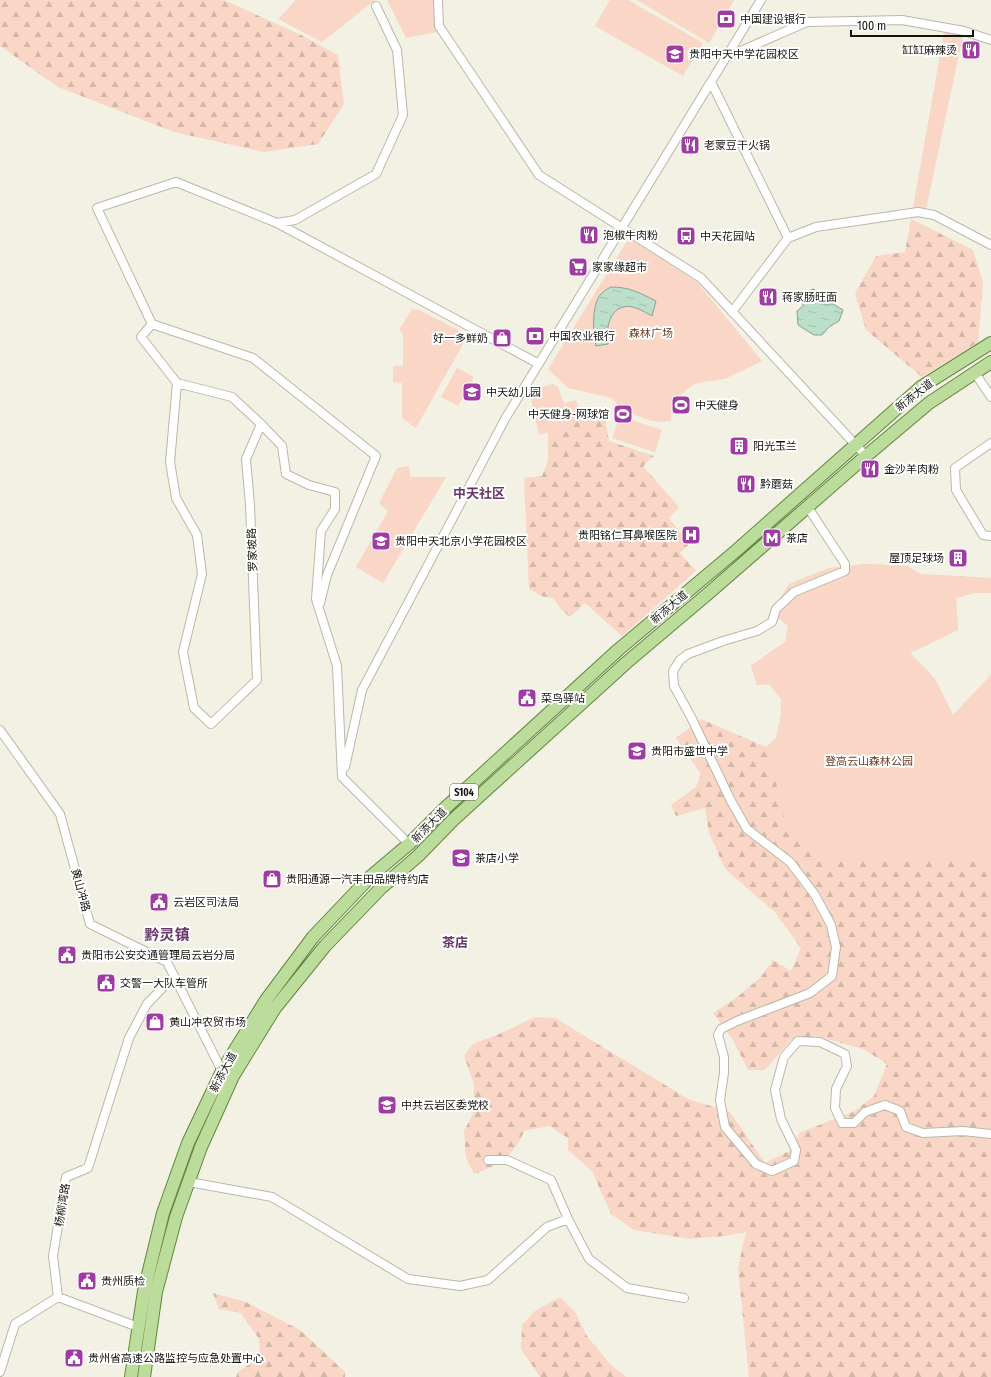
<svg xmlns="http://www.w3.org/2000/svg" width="991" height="1377" viewBox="0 0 991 1377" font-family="'Fira Sans Condensed','Noto Sans SC',sans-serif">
  <defs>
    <pattern id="forest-firs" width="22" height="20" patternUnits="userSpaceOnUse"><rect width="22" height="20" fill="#f9d6c5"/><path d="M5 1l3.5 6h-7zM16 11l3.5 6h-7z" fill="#d5b7a8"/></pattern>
    <pattern id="water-ripples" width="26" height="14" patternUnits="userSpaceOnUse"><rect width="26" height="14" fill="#bbdfca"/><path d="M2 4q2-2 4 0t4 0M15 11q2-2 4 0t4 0" fill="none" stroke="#a0beac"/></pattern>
  </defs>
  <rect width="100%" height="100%" fill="#f2f1e3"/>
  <path fill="url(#forest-firs)" d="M 0,0 L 224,0 L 303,36 L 338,55 L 344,104 L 318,144 L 264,152 L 174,132 L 58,87 L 0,46 Z
    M 911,219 L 973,250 L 983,283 L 978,342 L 922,377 L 866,330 L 855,293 L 876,256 L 905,252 Z
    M 604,413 L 609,441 L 654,456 L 643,466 L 679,507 L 669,518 L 689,544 L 680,553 L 696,571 L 622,636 L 585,603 L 570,617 L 560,608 L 553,598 L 541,596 L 529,589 L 524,478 L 542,476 L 548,461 L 548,432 L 571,425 L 570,423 Z
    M 866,564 L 907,566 L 920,574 L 991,578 L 991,593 L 973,593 L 956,598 L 958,630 L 910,653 L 935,679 L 953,715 L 991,675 L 991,1377 L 749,1377 L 738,1268 L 746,1232 L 725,1236 L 690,1239 L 634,1230 L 611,1214 L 592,1171 L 568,1150 L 568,1138 L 549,1126 L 524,1131 C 516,1154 496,1167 474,1174 L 466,1158 L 464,1131 L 474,1112 L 474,1084 L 464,1056 L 473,1044 L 499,1034 L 535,1017 L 555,1018 L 688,1099 L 730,1112 L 765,1163 L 791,1150 L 799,1133 L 855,1111 L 874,1096 L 887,1064 L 863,1049 L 817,1036 L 791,1040 L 765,1070 L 748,1070 L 733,1040 L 713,1013 L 736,998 L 760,978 L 773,960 L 791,971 L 801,948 L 774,911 L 725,869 L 709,833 L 705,808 L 676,816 L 671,805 L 696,787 L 701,774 L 676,738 L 701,719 L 766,747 L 776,738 L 781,715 L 781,699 L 769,684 L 757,685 L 751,666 L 786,641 L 788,626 L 772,613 L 789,584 L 829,568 Z
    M 213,1293 L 246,1302 L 300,1330 L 345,1372 L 345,1377 L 236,1377 L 238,1372 L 260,1357 L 259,1339 L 241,1313 L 219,1309 Z
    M 560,1297 L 575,1312 L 587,1336 L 610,1364 L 626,1377 L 540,1377 L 521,1349 L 522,1325 L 535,1311 Z"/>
  <path fill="#f9d6c5" d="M 296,0 L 375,0 L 322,42 L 278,19 Z
    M 387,0 L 436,0 L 437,32 L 406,38 Z
    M 610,0 L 628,0 L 703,43 L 683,76 L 595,26 Z
    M 637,0 L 734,0 L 709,43 Z
    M 945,27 L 964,31 L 925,214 L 912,213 Z
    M 629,238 L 697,282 L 762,361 L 725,379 L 696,383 L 680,395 L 672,405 L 671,421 L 658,422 L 645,419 L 622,409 L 612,398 L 568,388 L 548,369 Z
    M 412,309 L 419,310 L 468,335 L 416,428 L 402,418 L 402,383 L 393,382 L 393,366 L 403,366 L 403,334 L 399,330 Z
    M 457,368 L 474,377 L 458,406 L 441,397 Z
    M 553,384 L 558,387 L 564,403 L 576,400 L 582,419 L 570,423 L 571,425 L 539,435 L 530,395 L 538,388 Z
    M 620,416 L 662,430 L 655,452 L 612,438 Z
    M 409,466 L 410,477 L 446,477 L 383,583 L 356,567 L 388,511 L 379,503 L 397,468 Z
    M 866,564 L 907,566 L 920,574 L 991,578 L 991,593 L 973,593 L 956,598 L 958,630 L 910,653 L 935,679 L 953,715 L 991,675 L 991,860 L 818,858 L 789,834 L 767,747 L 776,738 L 781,715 L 781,699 L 769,684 L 757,685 L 751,666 L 786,641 L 788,626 L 772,613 L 789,584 L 829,568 Z"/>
  <path fill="url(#water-ripples)" stroke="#89a292" d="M 611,287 C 630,287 640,293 656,301 L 652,316 C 645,312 632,304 623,307 C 608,311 606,331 608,344 L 596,346 C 593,333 591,305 601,294 C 604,291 607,289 611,287 Z
    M 814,289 L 825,304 L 833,304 L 843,310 L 839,321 L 829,327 L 822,335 L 814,335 L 798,325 L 797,311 L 803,306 C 802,297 805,291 814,289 Z"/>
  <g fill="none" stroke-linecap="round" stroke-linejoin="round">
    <g stroke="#b9b8aa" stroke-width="10">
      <path id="minor" d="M 438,0 L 439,26 L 539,175 L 701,278 L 866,456
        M 727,57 L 807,22 L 902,20 L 964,31 L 991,40
        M 711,82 L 788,238 L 732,312
        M 277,223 L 539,364
        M 788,238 L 816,227 L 918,212 L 934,215 L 991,245
        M 152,324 L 141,337 L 177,383 L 170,462 L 176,498 L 197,535 L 202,574 L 183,652 L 194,708 L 211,724 L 257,680 L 250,505 L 246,459 L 261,424 L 282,446 L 286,474 L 309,485 L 335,492 L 335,509 L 321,531 L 316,599 L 337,666 L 342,777 L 409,844
        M 975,373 L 991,397
        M 177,383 L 232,397 L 261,424
        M 991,443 L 955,468 L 956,490 L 983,535 L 991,536
        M 807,506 L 845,564 L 845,571 L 794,592 L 776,609 L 772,622 L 757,631 L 723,641 L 688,654 L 680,660 L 673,671 L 674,686 L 691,717 L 731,801 L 747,829 L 790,862 L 815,895 L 831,925 L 836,947 L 832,976 L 810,993 L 737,1021 L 721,1029 L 718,1035 L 724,1057 L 724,1073 L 720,1100 L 725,1127 L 756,1164 L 772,1171 L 794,1161 L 796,1150 L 781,1119 L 775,1090 L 784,1057 L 798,1041 L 820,1042 L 845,1054 L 847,1066 L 836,1089 L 835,1108 L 842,1123 L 854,1123 L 865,1112 L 885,1105 L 900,1111 L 906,1127 L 923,1133 L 963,1131 L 991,1134
        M 320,603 L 327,575 L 376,456 L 253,358 L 152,324 L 97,208 L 176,182 L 277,223 L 295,220 L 376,174 L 403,115 L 397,50 L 376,6
        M 0,730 L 60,814 L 90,924 L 167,962 L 222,1071 L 225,1072
        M 345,767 L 362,690 L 505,419 L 761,0
        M 488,1160 L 507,1160 L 551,1180 L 569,1221 L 589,1259 L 627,1288 L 684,1298
        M 189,1182 L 272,1197 L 408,1279 L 460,1286 L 488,1280 L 547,1227 L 568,1219
        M 58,1297 L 138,1327
        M 0,1372 L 15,1324 L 58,1297 L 53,1256 L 66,1177 L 88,1168 L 129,1038 L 147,1004 L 174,976"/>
    </g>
    <g stroke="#63863f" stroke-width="14">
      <path id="primary" d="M 131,1377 L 144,1291 L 163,1213 L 188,1143 L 222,1071 L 266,1000 L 313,937 L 370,877 L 409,844 L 443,810 L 618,650 L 737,550 L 921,387 L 991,343
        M 144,1377 L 156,1292 L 176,1217 L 201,1147 L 233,1076 L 275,1008 L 325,946 L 381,888 L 418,856 L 453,820 L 626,663 L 710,592 L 859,462 L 929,403 L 991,362"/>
    </g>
    <use href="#minor" stroke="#fff" stroke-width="8"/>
    <use href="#primary" stroke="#bbdc9b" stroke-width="12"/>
  </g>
  <defs>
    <g id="bank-square" transform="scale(1)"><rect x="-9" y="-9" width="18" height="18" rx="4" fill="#9e3ca3" stroke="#fff"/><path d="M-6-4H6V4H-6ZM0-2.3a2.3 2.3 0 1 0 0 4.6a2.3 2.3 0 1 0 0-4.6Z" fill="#fff"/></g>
    <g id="restaurant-square" transform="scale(1)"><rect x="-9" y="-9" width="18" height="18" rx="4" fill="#9e3ca3" stroke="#fff"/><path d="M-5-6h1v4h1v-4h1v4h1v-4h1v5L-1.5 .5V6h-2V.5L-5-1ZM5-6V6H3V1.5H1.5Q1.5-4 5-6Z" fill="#fff"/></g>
    <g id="school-square" transform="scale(1)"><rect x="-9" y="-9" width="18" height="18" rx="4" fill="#9e3ca3" stroke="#fff"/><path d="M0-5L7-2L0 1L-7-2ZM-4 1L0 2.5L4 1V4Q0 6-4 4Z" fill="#fff"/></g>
    <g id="bus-square" transform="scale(1)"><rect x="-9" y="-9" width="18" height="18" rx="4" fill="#9e3ca3" stroke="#fff"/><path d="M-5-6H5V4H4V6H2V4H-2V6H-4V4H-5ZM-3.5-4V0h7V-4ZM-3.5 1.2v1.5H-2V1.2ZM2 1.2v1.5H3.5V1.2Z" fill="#fff"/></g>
    <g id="supermarket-square" transform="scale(1)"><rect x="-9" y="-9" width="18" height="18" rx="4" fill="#9e3ca3" stroke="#fff"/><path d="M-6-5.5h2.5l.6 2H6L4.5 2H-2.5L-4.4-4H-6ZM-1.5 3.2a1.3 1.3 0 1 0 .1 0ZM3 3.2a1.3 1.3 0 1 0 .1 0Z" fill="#fff"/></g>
    <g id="shop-square" transform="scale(1)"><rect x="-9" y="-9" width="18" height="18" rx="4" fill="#9e3ca3" stroke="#fff"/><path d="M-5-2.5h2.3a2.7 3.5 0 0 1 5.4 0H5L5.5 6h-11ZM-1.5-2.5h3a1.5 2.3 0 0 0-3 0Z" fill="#fff"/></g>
    <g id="stadium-square" transform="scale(1)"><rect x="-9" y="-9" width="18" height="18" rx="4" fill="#9e3ca3" stroke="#fff"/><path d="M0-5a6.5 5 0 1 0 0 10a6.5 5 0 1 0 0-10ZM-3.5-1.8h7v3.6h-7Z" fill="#fff"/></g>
    <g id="building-square" transform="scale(1)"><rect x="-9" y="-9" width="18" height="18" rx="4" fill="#9e3ca3" stroke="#fff"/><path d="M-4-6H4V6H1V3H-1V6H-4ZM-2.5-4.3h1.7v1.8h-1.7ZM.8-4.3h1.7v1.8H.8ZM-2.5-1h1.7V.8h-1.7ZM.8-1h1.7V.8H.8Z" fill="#fff"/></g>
    <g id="hospital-square" transform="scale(1)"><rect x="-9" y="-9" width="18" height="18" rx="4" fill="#9e3ca3" stroke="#fff"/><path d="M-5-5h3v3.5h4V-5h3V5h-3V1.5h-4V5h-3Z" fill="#fff"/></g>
    <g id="metro-square" transform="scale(1)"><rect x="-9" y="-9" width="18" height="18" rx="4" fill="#9e3ca3" stroke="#fff"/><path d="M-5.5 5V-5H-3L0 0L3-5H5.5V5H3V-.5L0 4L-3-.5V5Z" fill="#fff"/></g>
    <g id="civic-square" transform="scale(1)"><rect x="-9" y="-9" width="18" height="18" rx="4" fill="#9e3ca3" stroke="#fff"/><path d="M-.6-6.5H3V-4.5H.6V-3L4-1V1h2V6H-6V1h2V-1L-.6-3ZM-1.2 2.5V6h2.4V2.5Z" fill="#fff"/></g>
  </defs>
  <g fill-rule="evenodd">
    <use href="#bank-square" x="726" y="19"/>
    <use href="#restaurant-square" x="971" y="50"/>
    <use href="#school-square" x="675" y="54"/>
    <use href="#restaurant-square" x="690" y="145"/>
    <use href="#restaurant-square" x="589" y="235"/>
    <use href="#bus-square" x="686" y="236"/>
    <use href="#supermarket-square" x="578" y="267"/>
    <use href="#restaurant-square" x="768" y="297"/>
    <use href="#bank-square" x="535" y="336"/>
    <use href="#shop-square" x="502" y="338"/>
    <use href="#school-square" x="472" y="392"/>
    <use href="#stadium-square" x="681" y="405"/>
    <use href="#stadium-square" x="623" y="414"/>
    <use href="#building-square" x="739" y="446"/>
    <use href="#restaurant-square" x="870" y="469"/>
    <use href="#restaurant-square" x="746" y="484"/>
    <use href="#hospital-square" x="691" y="535"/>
    <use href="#metro-square" x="772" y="538"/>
    <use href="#school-square" x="381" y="541"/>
    <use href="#building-square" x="958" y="558"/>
    <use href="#civic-square" x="527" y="698"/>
    <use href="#school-square" x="637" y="751"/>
    <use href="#school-square" x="461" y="858"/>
    <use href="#shop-square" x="272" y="879"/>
    <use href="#civic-square" x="159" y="902"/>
    <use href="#civic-square" x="67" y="955"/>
    <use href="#civic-square" x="106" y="983"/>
    <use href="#shop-square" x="155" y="1022"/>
    <use href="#school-square" x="387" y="1105"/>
    <use href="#civic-square" x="87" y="1281"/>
    <use href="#civic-square" x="74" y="1358"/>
  </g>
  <g text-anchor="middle" stroke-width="4" stroke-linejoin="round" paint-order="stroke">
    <rect fill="#fff" stroke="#5a5a56" stroke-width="1" x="450" y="784" width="28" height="16" rx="3"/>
    <g font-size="10" font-weight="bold" fill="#13130e">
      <text x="464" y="796">S104</text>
    </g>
    <g font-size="11" fill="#13130e" stroke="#fff" text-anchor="start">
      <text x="740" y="23">中国建设银行</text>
      <text x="957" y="54" text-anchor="end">缸缸麻辣烫</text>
      <text x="689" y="58">贵阳中天中学花园校区</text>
      <text x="704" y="149">老蒙豆干火锅</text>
      <text x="603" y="239">泡椒牛肉粉</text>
      <text x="700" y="240">中天花园站</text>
      <text x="592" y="271">家家缘超市</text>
      <text x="782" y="301">蒋家肠旺面</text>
      <text x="549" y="340">中国农业银行</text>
      <text x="488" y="342" text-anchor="end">好一多鲜奶</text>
      <text x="486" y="396">中天幼儿园</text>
      <text x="695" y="409">中天健身</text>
      <text x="609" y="418" text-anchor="end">中天健身-网球馆</text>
      <text x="753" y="450">阳光玉兰</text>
      <text x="884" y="473">金沙羊肉粉</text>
      <text x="760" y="488">黔蘑菇</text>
      <text x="677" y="539" text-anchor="end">贵阳铭仁耳鼻喉医院</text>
      <text x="786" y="542">茶店</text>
      <text x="395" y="545">贵阳中天北京小学花园校区</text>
      <text x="944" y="562" text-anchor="end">屋顶足球场</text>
      <text x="541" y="702">菜鸟驿站</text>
      <text x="651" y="755">贵阳市盛世中学</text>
      <text x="475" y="862">茶店小学</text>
      <text x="286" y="883">贵阳通源一汽丰田品牌特约店</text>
      <text x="173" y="906">云岩区司法局</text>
      <text x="81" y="959">贵阳市公安交通管理局云岩分局</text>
      <text x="120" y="987">交警一大队车管所</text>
      <text x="169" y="1026">黄山冲农贸市场</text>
      <text x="401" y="1109">中共云岩区委党校</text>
      <text x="101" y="1285">贵州质检</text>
      <text x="88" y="1362">贵州省高速公路监控与应急处置中心</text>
    </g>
    <g font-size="11" fill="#6d3d23" stroke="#fff">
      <text x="651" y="337">森林广场</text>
      <text x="869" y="765">登高云山森林公园</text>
    </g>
    <g font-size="11" fill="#13130e" stroke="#fff">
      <text transform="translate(914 395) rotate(-38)" y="4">新添大道</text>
      <text transform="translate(252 550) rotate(-92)" y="4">罗家坡路</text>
      <text transform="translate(669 607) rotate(-40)" y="4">新添大道</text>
      <text transform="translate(429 825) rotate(-45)" y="4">新添大道</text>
      <text transform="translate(81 890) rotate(75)" y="4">黄山冲路</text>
      <text transform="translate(223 1072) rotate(-62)" y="4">新添大道</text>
      <text transform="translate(62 1205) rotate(-81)" y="4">杨柳湾路</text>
    </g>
    <g font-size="13" font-weight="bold" fill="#673769" stroke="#fff">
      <text x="479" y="498">中天社区</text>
      <text x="455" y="947">茶店</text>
    </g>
    <g font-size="15" font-weight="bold" fill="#673769" stroke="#fff">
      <text x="167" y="940">黔灵镇</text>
    </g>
  </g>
  <path d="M851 30v6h122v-6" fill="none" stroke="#13130e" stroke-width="2"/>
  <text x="857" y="30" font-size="12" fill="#13130e" stroke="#ffffff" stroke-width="3" paint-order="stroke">100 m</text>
</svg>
